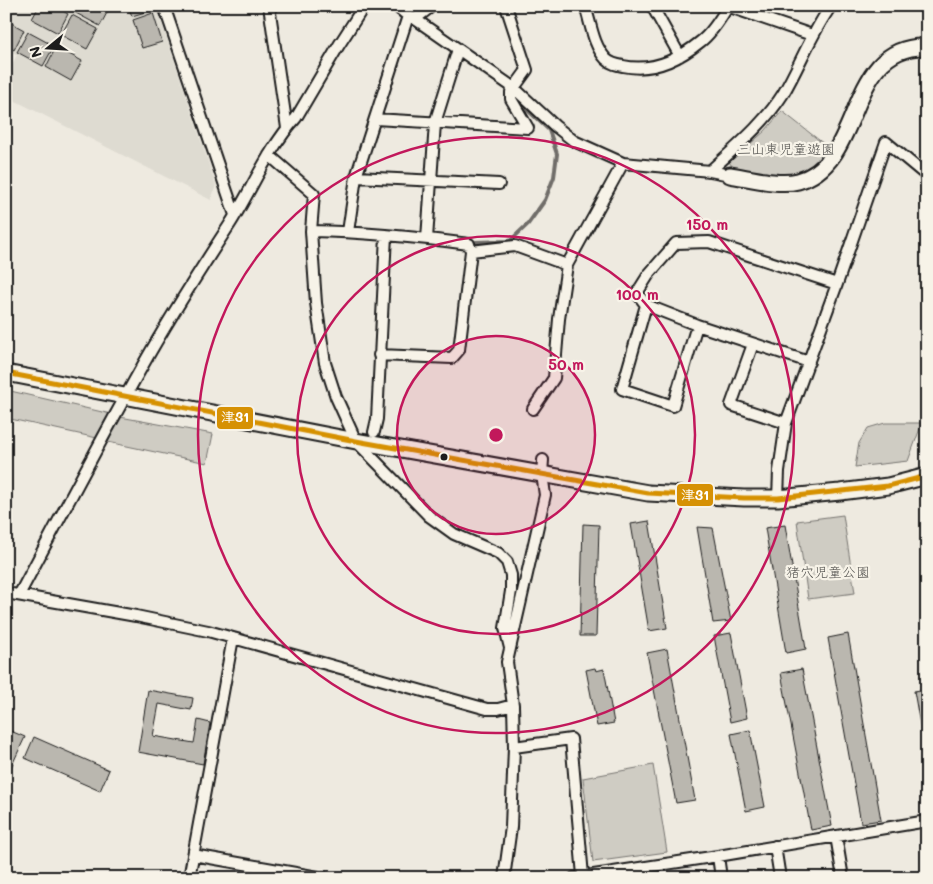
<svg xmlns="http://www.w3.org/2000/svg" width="933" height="884" viewBox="0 0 933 884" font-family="Mali,'Klee One',sans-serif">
  <rect width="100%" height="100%" fill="#eeeae0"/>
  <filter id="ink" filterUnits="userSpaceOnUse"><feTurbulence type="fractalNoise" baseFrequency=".02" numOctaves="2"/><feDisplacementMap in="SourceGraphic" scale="10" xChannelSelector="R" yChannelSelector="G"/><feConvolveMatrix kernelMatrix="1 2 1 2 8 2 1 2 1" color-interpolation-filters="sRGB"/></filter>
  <g filter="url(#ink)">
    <path fill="#dedbd1" d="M 6,6 L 156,6 L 216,185 L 211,200 L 6,96 L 6,76 L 17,55 L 6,49 Z"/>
    <path fill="#cfccc3" stroke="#767470" d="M 782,111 L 829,148 C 822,157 814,168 803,173 C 783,181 756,173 735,170 L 729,162 L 765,131 Z
      M 6,390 L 111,414 L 97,438 L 6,418 Z
      M 120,417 L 213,434 L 207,463 L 108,442 Z
      M 885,423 L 922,423 L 908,461 L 855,467 L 859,443 L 868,428 Z
      M 843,515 L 855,593 L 808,599 L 797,521 Z
      M 653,765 L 667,852 L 593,862 L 583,778 Z"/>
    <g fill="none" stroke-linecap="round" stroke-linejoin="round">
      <path stroke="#6f6d69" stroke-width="4" d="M 476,242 L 510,241 L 528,224 L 545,200 L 554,177 L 557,154 L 549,130 L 518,101"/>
    </g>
    <path fill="#bab7af" stroke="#1c1c1c" d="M 39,6 L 54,6 L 68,14 L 58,33 L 32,19 Z
      M 77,6 L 109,6 L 110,7 L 100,26 L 74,12 Z
      M 128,6 L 150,6 L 152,10 L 132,16 Z
      M 153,13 L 162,42 L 142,48 L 133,20 Z
      M 72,15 L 98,29 L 87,49 L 61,35 Z
      M 6,20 L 24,30 L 14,50 L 6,45 Z
      M 28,32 L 54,46 L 43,66 L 17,52 Z
      M 56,47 L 82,61 L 71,81 L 46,67 Z
      M 649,521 L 667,628 L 649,631 L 631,524 Z
      M 583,524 L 599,525 L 596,636 L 580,636 Z
      M 785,525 L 806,649 L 786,653 L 765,528 Z
      M 697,527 L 713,528 L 731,621 L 713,623 Z
      M 731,633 L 747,718 L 730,722 L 714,636 Z
      M 848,634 L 881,820 L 861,823 L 828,638 Z
      M 667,649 L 695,800 L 676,803 L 647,653 Z
      M 595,668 L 596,671 L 604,669 L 614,723 L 597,726 L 586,670 Z
      M 802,669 L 832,826 L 811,830 L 781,673 Z
      M 927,689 L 927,764 L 914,691 Z
      M 148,690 L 193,698 L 191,710 L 159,704 L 153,736 L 194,743 L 198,720 L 210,723 L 203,764 L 138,752 Z
      M 6,729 L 25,737 L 6,778 Z
      M 750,730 L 765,807 L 746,811 L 731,734 Z
      M 34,737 L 109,770 L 100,791 L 25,758 Z"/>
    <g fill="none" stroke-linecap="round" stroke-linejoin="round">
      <g stroke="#1c1c1c" stroke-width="14">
        <path id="street" d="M 164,6 L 235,215
          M 269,6 L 287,128
          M 396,6 L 408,16 L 415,19 L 514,88 L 555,126 L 574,141 L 623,163 L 710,171 L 730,175
          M 585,6 C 591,24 593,45 606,59 C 611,64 617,65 623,66 C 651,72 678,60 700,42 C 711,34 721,18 728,6
          M 652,6 L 680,56
          M 727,6 L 812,35
          M 415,19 L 432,6
          M 375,119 L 528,128 L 511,99 L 511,92 L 527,70 L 506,6
          M 269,155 L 314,194 L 311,231 L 316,303 L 325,363 L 336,397 L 356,441 L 429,516 L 454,534 L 498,553 L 507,562 L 511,575 L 511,591 L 505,628 L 510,648
          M 710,171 C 736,147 764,124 783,94 C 800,65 811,34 831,6
          M 356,177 L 499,184
          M 311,231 C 364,232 416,237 469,244 L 471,251
          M 348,232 L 356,177 L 408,16
          M 427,239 L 435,123 L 458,49
          M 646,305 L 622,389 L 673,406 L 697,325
          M 753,344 L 731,405 L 786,423
          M 379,355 L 452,358 L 459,350 L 471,251 L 515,246 L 567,265
          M 809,362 L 697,325 L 646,305 L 637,293 L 649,274 L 676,243 L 709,242 L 837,284
          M 533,409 L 554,378 L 559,319 L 567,265 L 623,163
          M 374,432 L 377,419 L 386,235
          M 778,498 L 779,471 L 786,423 L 837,284 L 886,142 L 927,176
          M 6,593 L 136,616 L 208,631 L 487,709 L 498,709 L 513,705
          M 19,595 C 60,518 100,441 143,365 C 170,317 200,270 230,224 C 252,189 268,149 296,118 L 339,45 L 364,6
          M 514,747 L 571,739 L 583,876
          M 836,836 L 843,878
          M 775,846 L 780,878
          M 193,855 L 324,878
          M 718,856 L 721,878
          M 189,878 L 233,638
          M 504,878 L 511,827 L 514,747 L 513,705 L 507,662 L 545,495 L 542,474 L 543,460
          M 574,878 L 718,856 L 927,821"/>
      </g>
      <g stroke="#1c1c1c" stroke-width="19">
        <path id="secondary" d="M 730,175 C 750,178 779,186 798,181 C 866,163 844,43 927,47
          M 6,373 L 356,441 L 648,493 L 744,498 L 778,498 L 840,492 L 888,486 L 927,476"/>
      </g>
      <use href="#street" stroke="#f7f3e8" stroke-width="10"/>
      <use href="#secondary" stroke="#f7f3e8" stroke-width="15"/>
      <g stroke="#f7f3e8" stroke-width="9">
        <path id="bus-1" d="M 6,373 L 356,441 L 648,493 L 744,498 L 778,498 L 888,486 L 927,476"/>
      </g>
      <use href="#bus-1" stroke="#d69104" stroke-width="5"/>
    </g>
  </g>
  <circle cx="496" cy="435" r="99" fill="#c2185b" fill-opacity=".12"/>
  <g fill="none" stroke="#c2185b" stroke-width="2.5">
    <circle cx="496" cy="435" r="99"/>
    <circle cx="496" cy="435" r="199"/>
    <circle cx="496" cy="435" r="298"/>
  </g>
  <circle fill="#1c1c1c" stroke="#f7f3e8" stroke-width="2" cx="444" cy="457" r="4.5"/>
  <g text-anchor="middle" stroke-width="4.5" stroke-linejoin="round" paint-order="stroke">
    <g font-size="14" fill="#52514e" stroke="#f7f3e8">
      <text x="786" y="154">三山東児童遊園</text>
      <text x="828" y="577">猪穴児童公園</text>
    </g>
  </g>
  <circle cx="496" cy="435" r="8" fill="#c2185b" stroke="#f7f3e8" stroke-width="2.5"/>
  <g font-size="15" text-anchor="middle" font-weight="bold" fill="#c2185b" stroke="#f7f3e8" stroke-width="4.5" stroke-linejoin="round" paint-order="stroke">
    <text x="707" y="230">150 m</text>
    <text x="637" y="300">100 m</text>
    <text x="566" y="370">50 m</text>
  </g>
  <g stroke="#f7f3e8" stroke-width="2">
    <rect x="216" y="406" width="38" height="24" rx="5" fill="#d69104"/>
    <rect x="676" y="483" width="38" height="24" rx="5" fill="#d69104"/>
  </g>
  <g font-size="14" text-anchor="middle" font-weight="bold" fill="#fff">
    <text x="235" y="422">津31</text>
    <text x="695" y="500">津31</text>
  </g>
  <rect width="933" height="884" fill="none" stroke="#f7f3e8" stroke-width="25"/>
  <rect x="12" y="12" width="908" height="859" fill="none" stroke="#1c1c1c" stroke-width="2" filter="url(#ink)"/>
  <g transform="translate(48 48) rotate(252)" stroke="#f7f3e8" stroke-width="4" paint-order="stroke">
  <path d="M0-4L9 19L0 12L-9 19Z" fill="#1c1c1c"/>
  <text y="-8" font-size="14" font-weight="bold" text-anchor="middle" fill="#1c1c1c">N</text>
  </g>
</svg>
